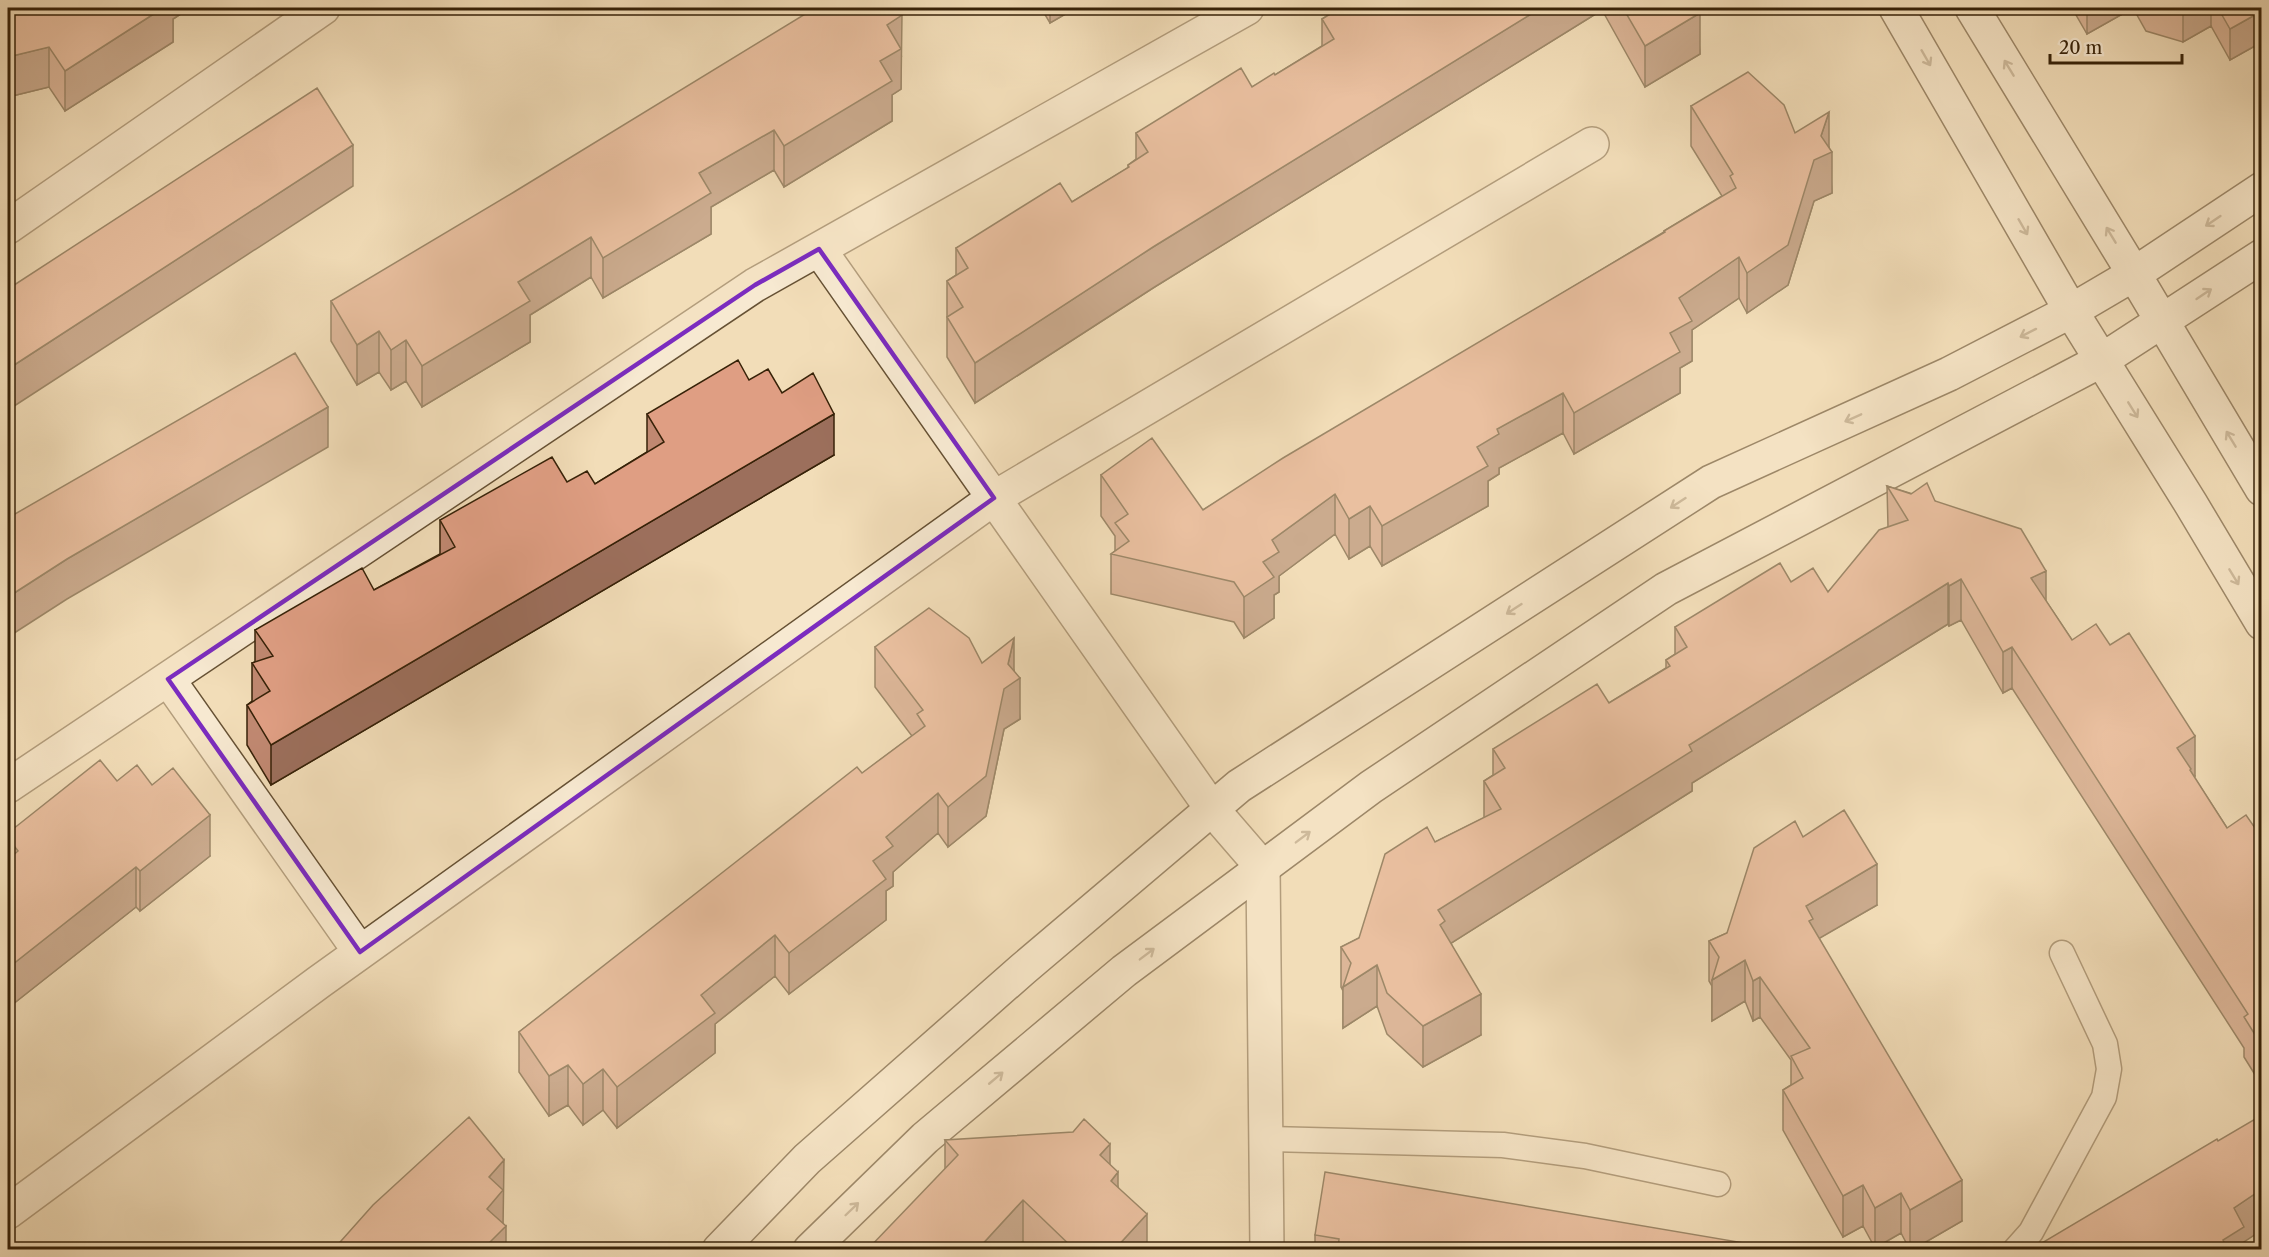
<svg xmlns="http://www.w3.org/2000/svg" width="2269" height="1257" viewBox="0 0 2269 1257" font-family="'Libre Caslon Text',serif">
  <rect width="100%" height="100%" fill="#f2ddb8"/>
  <filter id="stains"><feTurbulence type="fractalNoise" baseFrequency=".00333" numOctaves="4"/><feColorMatrix values="0 0 0 0 .2 0 0 0 0 .09 0 0 0 0 .02 0 0 0 .5 -.17"/></filter>
  <radialGradient id="worn" r=".72"><stop offset=".6" stop-color="#630" stop-opacity="0"/><stop offset="1" stop-color="#630" stop-opacity=".3"/></radialGradient>
  <g fill="none" stroke-linecap="round" stroke-linejoin="round">
    <g stroke="#665134" stroke-width="27">
      <path id="service" d="M 1267,1139 L 1503,1145 L 1585,1156 L 1718,1184
        M 2015,1250 L 2031,1232 L 2104,1097 L 2109,1069 L 2105,1044 L 2062,953"/>
    </g>
    <g stroke="#665134" stroke-width="36">
      <path id="minor" d="M 8,227 L 323,8
        M 819,249 L 1212,809 L 1263,868 L 1267,1250
        M 168,679 L 360,952
        M 8,786 L 755,285 L 1247,8
        M 8,1212 L 319,982 L 994,498 L 1592,144"/>
    </g>
    <g stroke="#372208" stroke-width="36">
      <path id="secondary" d="M 1896,8 L 2071,311 L 2191,504 L 2262,623
        M 1972,8 L 2134,274 L 2262,489
        M 719,1250 L 807,1159 L 1023,969 L 1239,786 L 1711,482 L 1949,374 L 2071,311 L 2134,274 L 2262,189
        M 810,1250 L 925,1138 L 1124,971 L 1371,787 L 1666,589 L 2102,360 L 2262,256"/>
    </g>
    <use href="#service" stroke="#f7e9d1" stroke-width="24"/>
    <use href="#minor" stroke="#f7e9d1" stroke-width="33"/>
    <use href="#secondary" stroke="#f7e9d1" stroke-width="33"/>
  </g>
  <path fill="#c08871" stroke="#372208" stroke-width="1.5" d="M 8,8 L 190,8 L 173,19 L 173,42 L 65,111 L 49,87 L 8,97 Z
    M 1041,8 L 1076,8 L 1050,23 Z
    M 1340,8 L 1696,8 L 1700,54 L 1645,87 L 1602,10 L 1153,288 L 975,403 L 947,357 L 947,281 L 956,275 L 956,248 L 1072,202 L 1128,168 L 1128,165 L 1136,159 L 1136,133 L 1252,87 L 1275,75 L 1322,46 L 1322,19 Z
    M 2072,8 L 2262,8 L 2262,42 L 2230,60 L 2211,26 L 2183,42 L 2146,31 L 2133,8 L 2087,34 Z
    M 901,56 L 901,89 L 892,95 L 892,121 L 784,187 L 774,170 L 711,207 L 711,234 L 603,298 L 591,277 L 530,315 L 530,342 L 422,407 L 406,381 L 391,390 L 379,372 L 357,385 L 331,341 L 331,301 L 902,56 Z
    M 1691,106 L 1795,133 L 1829,147 L 1832,193 L 1814,201 L 1788,285 L 1747,313 L 1739,298 L 1692,330 L 1692,361 L 1680,368 L 1680,393 L 1574,454 L 1563,433 L 1499,468 L 1499,474 L 1488,481 L 1488,506 L 1382,566 L 1370,546 L 1349,559 L 1335,534 L 1279,576 L 1279,592 L 1274,595 L 1274,618 L 1244,638 L 1234,622 L 1111,594 L 1111,554 L 1115,551 L 1115,536 L 1101,516 L 1101,475 L 1203,510 L 1664,232 L 1664,231 L 1722,196 L 1691,146 Z
    M 749,380 L 782,393 L 834,455 L 271,785 L 247,745 L 247,705 L 252,701 L 252,663 L 255,662 L 255,630 L 374,590 L 440,554 L 440,520 L 567,482 L 595,484 L 647,452 L 647,414 Z
    M 1887,486 L 1935,501 L 2046,601 L 2072,640 L 2195,776 L 2194,777 L 2227,828 L 2262,838 L 2262,1086 L 2244,1057 L 2244,1048 L 2012,688 L 2003,693 L 1961,620 L 1949,626 L 1948,624 L 1692,783 L 1692,791 L 1451,943 L 1481,1035 L 1423,1067 L 1387,1034 L 1377,1006 L 1343,1028 L 1343,991 L 1341,987 L 1341,947 L 1359,938 L 1435,842 L 1484,818 L 1484,781 L 1493,775 L 1493,749 L 1609,703 L 1666,668 L 1666,660 L 1675,654 L 1675,627 L 1791,582 L 1828,592 L 1888,527 Z
    M 875,647 L 982,663 L 1014,670 L 1020,719 L 1004,729 L 986,816 L 948,847 L 938,833 L 893,872 L 893,886 L 886,891 L 886,920 L 789,994 L 775,976 L 715,1024 L 715,1053 L 617,1128 L 603,1110 L 583,1125 L 568,1105 L 549,1116 L 519,1072 L 519,1032 L 912,736 L 875,687 Z
    M 117,781 L 210,856 L 140,911 L 136,907 L 8,1008 L 8,833 Z
    M 1803,837 L 1877,905 L 1819,938 L 1962,1221 L 1912,1250 L 1910,1250 L 1901,1233 L 1875,1248 L 1863,1226 L 1843,1237 L 1783,1130 L 1783,1090 L 1791,1085 L 1791,1060 L 1760,1017 L 1753,1021 L 1745,1001 L 1712,1021 L 1712,986 L 1709,981 L 1709,941 L 1727,933 Z
    M 945,1140 L 1110,1165 L 1118,1187 L 1147,1250 L 1032,1250 L 945,1169 Z
    M 1315,1235 L 1756,1250 L 1315,1250 Z"/>
  <path fill="#9c6f5c" stroke="#372208" stroke-width="1.5" d="M 163,8 L 190,8 L 173,19 L 173,42 L 65,111 L 65,71 Z
    M 975,8 L 985,8 L 975,13 Z
    M 1014,8 L 1021,8 L 1014,12 Z
    M 1050,8 L 1076,8 L 1050,23 Z
    M 1541,8 L 1602,8 L 1602,10 L 1153,288 L 975,403 L 975,363 L 1153,247 Z
    M 2087,8 L 2133,8 L 2087,34 Z
    M 2189,8 L 2211,8 L 2211,26 L 2183,42 L 2183,11 Z
    M 2262,11 L 2262,42 L 2230,60 L 2230,29 Z
    M 1700,13 L 1700,54 L 1645,87 L 1645,46 Z
    M 902,15 L 901,89 L 892,95 L 892,121 L 784,187 L 784,146 L 887,25 Z
    M 49,47 L 49,87 L 8,97 L 8,57 Z
    M 1829,112 L 1829,152 L 1832,152 L 1832,193 L 1814,201 L 1788,285 L 1747,313 L 1747,273 L 1821,136 Z
    M 774,130 L 774,170 L 711,207 L 711,234 L 603,298 L 603,258 L 699,173 Z
    M 353,145 L 353,186 L 8,410 L 8,369 Z
    M 591,237 L 591,277 L 530,315 L 530,342 L 422,407 L 422,366 L 518,282 Z
    M 1739,257 L 1739,298 L 1692,330 L 1692,361 L 1680,368 L 1680,393 L 1574,454 L 1574,413 L 1670,333 L 1679,298 Z
    M 379,331 L 379,372 L 357,385 L 357,345 Z
    M 406,340 L 406,381 L 391,390 L 391,350 Z
    M 1563,393 L 1563,433 L 1499,468 L 1499,474 L 1488,481 L 1488,506 L 1382,566 L 1382,526 L 1477,447 L 1497,429 Z
    M 328,407 L 328,447 L 67,599 L 8,637 L 8,597 L 67,559 Z
    M 834,414 L 834,455 L 271,785 L 271,745 Z
    M 1335,494 L 1335,534 L 1279,576 L 1279,592 L 1274,595 L 1274,618 L 1244,638 L 1244,597 L 1263,562 L 1272,540 Z
    M 1370,506 L 1370,546 L 1349,559 L 1349,519 Z
    M 2046,571 L 2046,611 L 2031,578 Z
    M 1961,579 L 1961,620 L 1949,626 L 1949,586 Z
    M 1948,583 L 1948,624 L 1692,783 L 1692,791 L 1445,947 L 1440,965 L 1438,910 L 1689,745 Z
    M 1014,638 L 1014,679 L 1020,678 L 1020,719 L 1004,729 L 986,816 L 948,847 L 948,807 L 1008,664 Z
    M 2012,647 L 2012,688 L 2003,693 L 2003,652 Z
    M 2195,736 L 2195,776 L 2191,779 L 2177,748 Z
    M 938,793 L 938,833 L 893,872 L 893,886 L 886,891 L 886,920 L 789,994 L 789,953 L 873,861 L 886,837 Z
    M 210,815 L 210,856 L 140,911 L 140,871 Z
    M 1877,864 L 1877,905 L 1813,942 L 1806,906 Z
    M 136,867 L 136,907 L 8,1008 L 8,968 Z
    M 775,935 L 775,976 L 715,1024 L 715,1053 L 617,1128 L 617,1087 L 701,995 Z
    M 1745,960 L 1745,1001 L 1712,1021 L 1712,980 Z
    M 1377,965 L 1377,1006 L 1343,1028 L 1343,987 Z
    M 1760,977 L 1760,1017 L 1753,1021 L 1753,981 Z
    M 1481,994 L 1481,1035 L 1423,1067 L 1423,1026 Z
    M 568,1065 L 568,1105 L 549,1116 L 549,1076 Z
    M 603,1069 L 603,1110 L 583,1125 L 583,1084 Z
    M 1110,1144 L 1110,1184 L 1100,1155 Z
    M 504,1160 L 503,1228 L 506,1226 L 506,1250 L 482,1250 L 487,1209 L 489,1177 Z
    M 1118,1172 L 1118,1213 L 1111,1181 Z
    M 1962,1180 L 1962,1221 L 1912,1250 L 1910,1250 L 1910,1210 Z
    M 1863,1185 L 1863,1226 L 1843,1237 L 1843,1196 Z
    M 2262,1189 L 2262,1230 L 2244,1242 L 2244,1250 L 2223,1250 L 2223,1240 L 2234,1208 Z
    M 1901,1193 L 1901,1233 L 1875,1248 L 1875,1208 Z
    M 1023,1200 L 1023,1241 L 1015,1250 L 977,1250 Z
    M 1147,1214 L 1147,1250 L 1114,1250 Z"/>
  <path fill="#df9e83" stroke="#372208" stroke-width="1.5" d="M 8,8 L 163,8 L 65,71 L 49,47 L 8,57 Z
    M 815,8 L 898,8 L 902,15 L 887,25 L 901,49 L 880,61 L 892,81 L 784,146 L 774,130 L 699,173 L 711,193 L 603,258 L 591,237 L 518,282 L 530,301 L 422,366 L 406,340 L 391,350 L 379,331 L 357,345 L 331,301 L 514,192 Z
    M 1340,8 L 1541,8 L 1153,247 L 975,363 L 947,317 L 963,307 L 947,281 L 968,268 L 956,248 L 1060,183 L 1072,202 L 1129,167 L 1128,165 L 1148,152 L 1136,133 L 1241,68 L 1252,87 L 1274,73 L 1275,75 L 1334,39 L 1322,19 Z
    M 1623,8 L 1696,8 L 1700,13 L 1645,46 Z
    M 2171,8 L 2189,8 L 2183,11 Z
    M 2218,8 L 2262,8 L 2262,11 L 2230,29 Z
    M 1748,72 L 1784,105 L 1795,133 L 1829,112 L 1821,136 L 1832,152 L 1814,160 L 1788,245 L 1747,273 L 1739,257 L 1679,298 L 1692,321 L 1670,333 L 1680,352 L 1574,413 L 1563,393 L 1497,429 L 1499,434 L 1477,447 L 1488,466 L 1382,526 L 1370,506 L 1349,519 L 1335,494 L 1272,540 L 1279,552 L 1263,562 L 1274,577 L 1244,597 L 1234,582 L 1111,554 L 1129,541 L 1115,523 L 1128,514 L 1101,475 L 1152,438 L 1203,510 L 1283,458 L 1665,232 L 1664,231 L 1736,188 L 1730,176 L 1733,174 L 1691,106 Z
    M 317,88 L 353,145 L 8,369 L 8,289 Z
    M 295,353 L 328,407 L 67,559 L 8,597 L 8,518 Z
    M 738,360 L 749,380 L 768,369 L 782,393 L 813,373 L 834,414 L 271,745 L 247,705 L 270,691 L 252,663 L 273,656 L 255,630 L 362,568 L 374,590 L 455,547 L 440,520 L 552,457 L 567,482 L 587,471 L 595,484 L 664,442 L 647,414 Z
    M 1927,483 L 1935,501 L 2021,529 L 2046,571 L 2031,578 L 2072,640 L 2096,624 L 2110,645 L 2129,633 L 2195,736 L 2177,748 L 2191,769 L 2190,770 L 2227,828 L 2246,815 L 2262,838 L 2262,1046 L 2244,1017 L 2248,1014 L 2012,647 L 2003,652 L 1961,579 L 1949,586 L 1948,583 L 1689,745 L 1692,751 L 1438,910 L 1445,921 L 1440,925 L 1481,994 L 1423,1026 L 1387,993 L 1377,965 L 1343,987 L 1351,963 L 1341,947 L 1359,938 L 1385,854 L 1427,827 L 1435,842 L 1501,809 L 1484,781 L 1505,768 L 1493,749 L 1597,684 L 1609,703 L 1670,666 L 1666,660 L 1687,647 L 1675,627 L 1780,563 L 1791,582 L 1813,568 L 1828,592 L 1879,530 L 1908,520 L 1887,486 L 1911,494 Z
    M 929,608 L 969,638 L 982,663 L 1014,638 L 1008,664 L 1020,678 L 1004,689 L 986,776 L 948,807 L 938,793 L 886,837 L 893,846 L 873,861 L 886,879 L 789,953 L 775,935 L 701,995 L 715,1013 L 617,1087 L 603,1069 L 583,1084 L 568,1065 L 549,1076 L 519,1032 L 857,767 L 862,773 L 925,726 L 917,714 L 923,710 L 875,647 Z
    M 100,760 L 117,781 L 137,765 L 152,785 L 173,768 L 210,815 L 140,871 L 136,867 L 8,968 L 8,860 L 18,851 L 8,838 L 8,833 Z
    M 1844,810 L 1877,864 L 1806,906 L 1813,919 L 1809,921 L 1962,1180 L 1910,1210 L 1901,1193 L 1875,1208 L 1863,1185 L 1843,1196 L 1783,1090 L 1803,1078 L 1791,1056 L 1810,1048 L 1760,977 L 1753,981 L 1745,960 L 1712,980 L 1719,957 L 1709,941 L 1727,933 L 1754,848 L 1795,821 L 1803,837 Z
    M 2262,1115 L 2262,1189 L 2234,1208 L 2244,1227 L 2223,1240 L 2228,1250 L 2030,1250 L 2217,1139 L 2218,1141 Z
    M 469,1117 L 504,1160 L 489,1177 L 503,1190 L 487,1209 L 506,1226 L 482,1250 L 333,1250 L 373,1205 Z
    M 1084,1119 L 1110,1144 L 1100,1155 L 1118,1172 L 1111,1181 L 1147,1214 L 1114,1250 L 1075,1250 L 1023,1200 L 977,1250 L 867,1250 L 958,1155 L 945,1140 L 1073,1132 Z
    M 1325,1172 L 1756,1245 L 1755,1250 L 1338,1250 L 1339,1239 L 1315,1235 Z
    M 848,1246 L 852,1250 L 844,1250 Z"/>
  <defs><path id="oneway-shaft" d="M-6 0H5M1.5-3L5.5 0L1.5 3" fill="none" stroke-width="1.6" stroke-linecap="round" stroke-linejoin="round" transform="scale(1.5)"/></defs>
  <g stroke="#a18f77">
    <use href="#oneway-shaft" transform="translate(1926 58) rotate(60)"/>
    <use href="#oneway-shaft" transform="translate(2009 68) rotate(-121)"/>
    <use href="#oneway-shaft" transform="translate(2213 221) rotate(146)"/>
    <use href="#oneway-shaft" transform="translate(2023 227) rotate(60)"/>
    <use href="#oneway-shaft" transform="translate(2111 235) rotate(-121)"/>
    <use href="#oneway-shaft" transform="translate(2204 294) rotate(-34)"/>
    <use href="#oneway-shaft" transform="translate(2028 333) rotate(153)"/>
    <use href="#oneway-shaft" transform="translate(2133 410) rotate(58)"/>
    <use href="#oneway-shaft" transform="translate(1853 418) rotate(156)"/>
    <use href="#oneway-shaft" transform="translate(2231 439) rotate(-121)"/>
    <use href="#oneway-shaft" transform="translate(1678 503) rotate(147)"/>
    <use href="#oneway-shaft" transform="translate(2234 577) rotate(59)"/>
    <use href="#oneway-shaft" transform="translate(1514 609) rotate(147)"/>
    <use href="#oneway-shaft" transform="translate(1303 837) rotate(-37)"/>
    <use href="#oneway-shaft" transform="translate(1147 954) rotate(-37)"/>
    <use href="#oneway-shaft" transform="translate(996 1078) rotate(-40)"/>
    <use href="#oneway-shaft" transform="translate(852 1209) rotate(-44)"/>
  </g>
  <path d="M0 0H2269V1257H0ZM 819,249 L 994,498 L 360,952 L 168,679 L 755,285 Z" fill="#f2ddb8" fill-opacity=".55" fill-rule="evenodd"/>
  <path fill="none" stroke="#7b2cbf" stroke-width="4.5" stroke-linejoin="round" d="M 819,249 L 994,498 L 360,952 L 168,679 L 755,285 Z"/>
  <rect width="2269" height="1257" fill="none" stroke="#f2ddb8" stroke-width="30"/>
  <rect x="9" y="9" width="2251" height="1239" fill="none" stroke="#372208" stroke-width="3"/>
  <rect x="15" y="15" width="2239" height="1227" fill="none" stroke="#372208" stroke-width="1.5"/>
  <path d="M2050 54v9h132v-9" fill="none" stroke="#372208" stroke-width="3"/>
  <text x="2059" y="54" font-size="18" fill="#372208" stroke="#f7e9d1" stroke-width="4.5" paint-order="stroke">20 m</text>
  <rect width="100%" height="100%" filter="url(#stains)"/>
  <rect width="100%" height="100%" fill="url(#worn)"/>
</svg>
